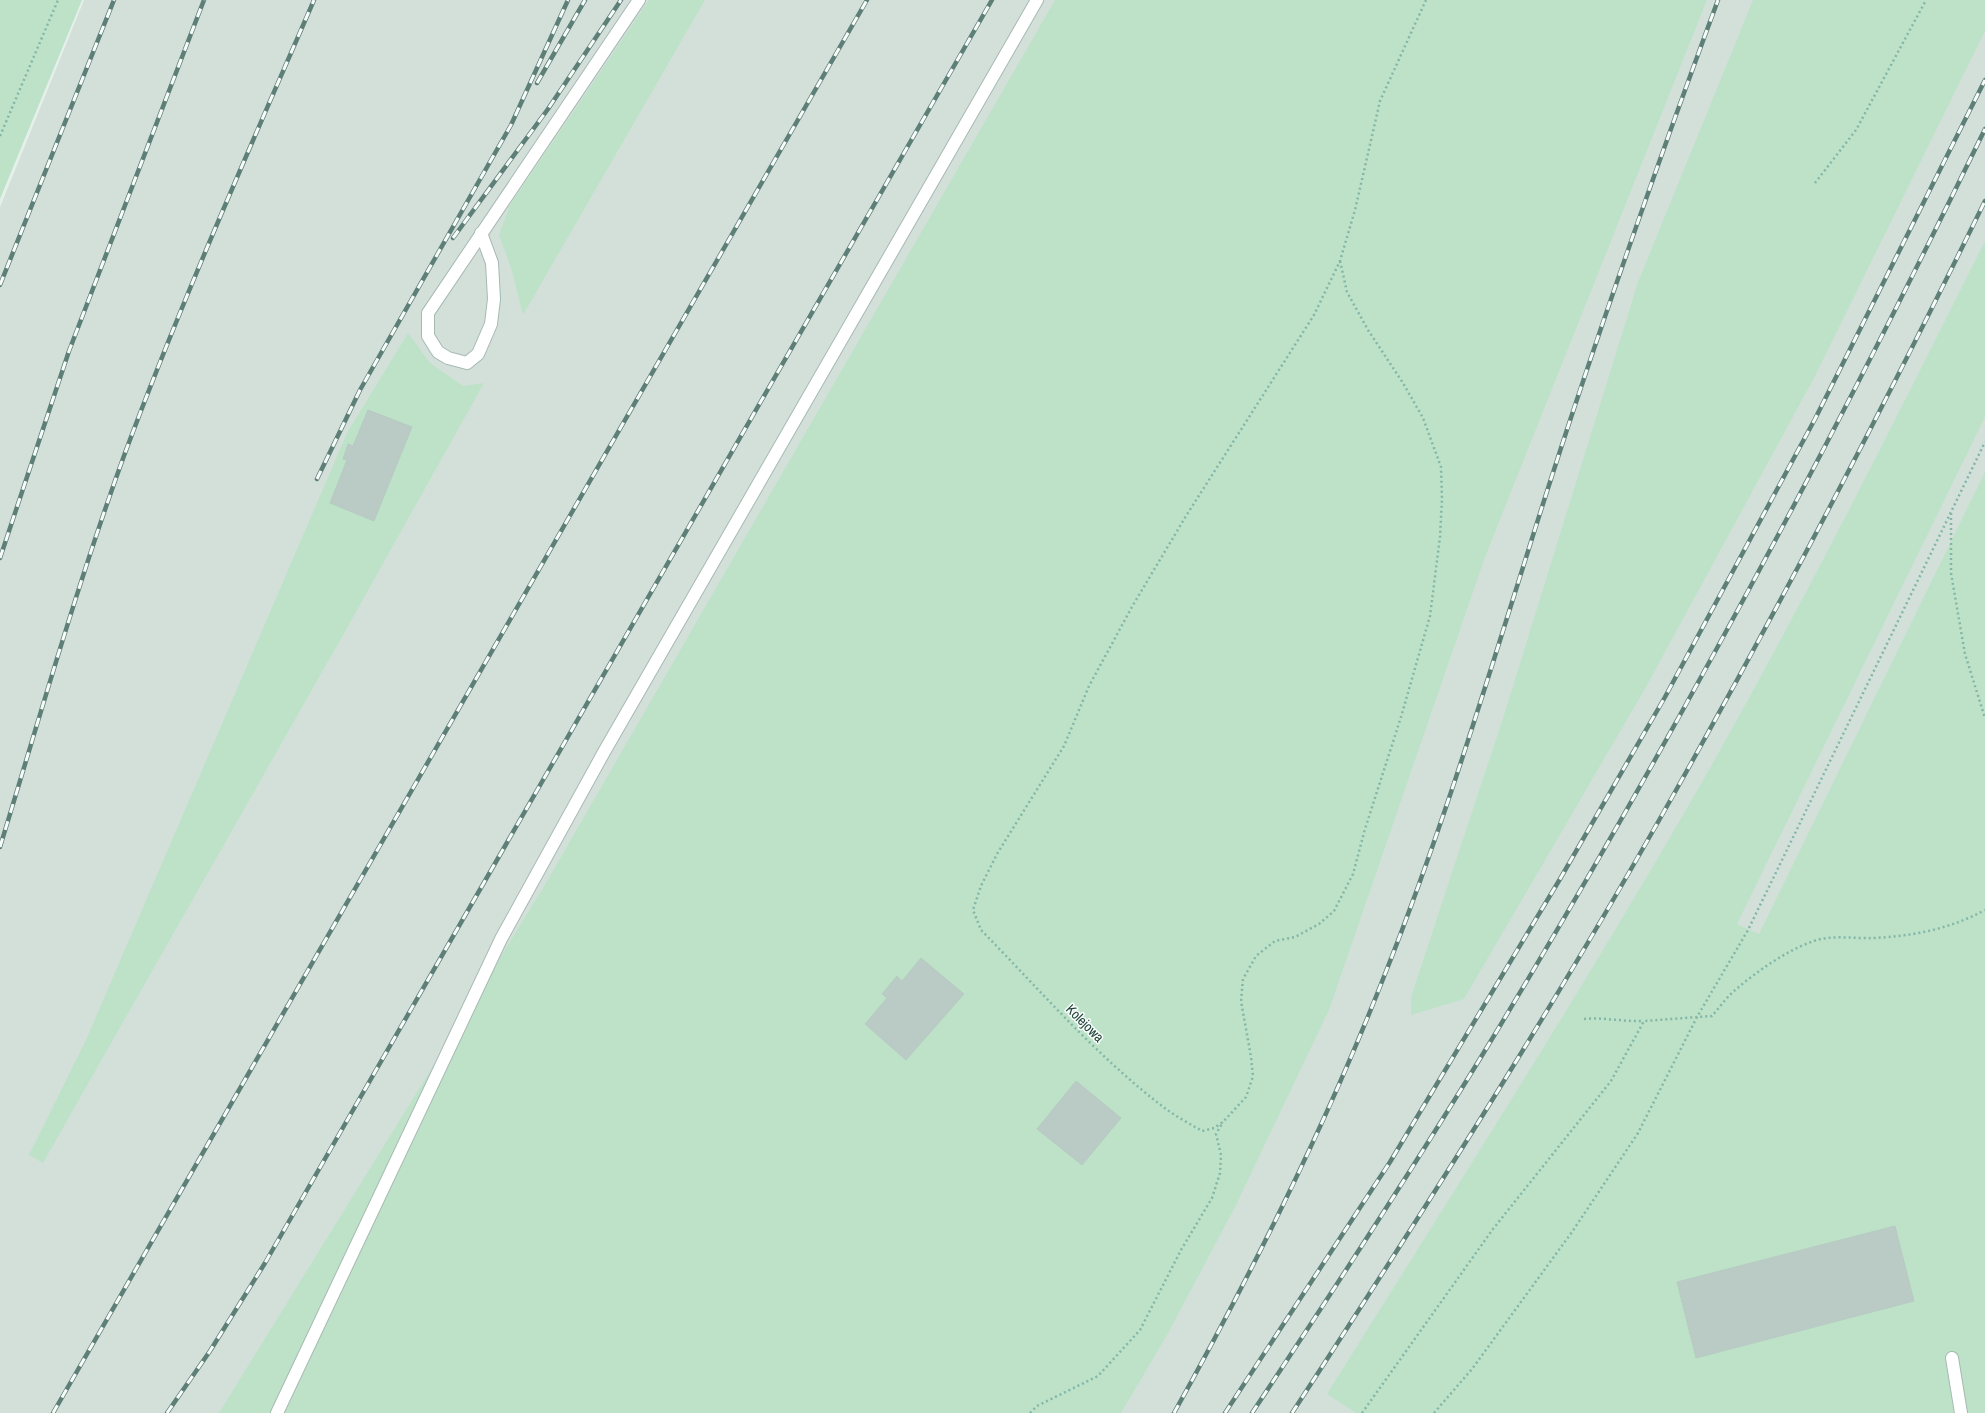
<svg xmlns="http://www.w3.org/2000/svg" width="1985" height="1413" viewBox="0 0 1985 1413" font-family="'Archivo Narrow',sans-serif">
  <rect width="100%" height="100%" fill="#e5f0eb"/>
  <path fill="#d3e0da" d="M 84,0 L 1985,0 L 1985,1413 L 0,1413 L 0,207 Z"/>
  <path fill="#bde2c8" d="M 0,0 L 82,0 L 0,199 Z
    M 649,0 L 705,0 L 523,315 L 511,268 L 499,235 L 510,205 Z
    M 1055,0 L 1707,0 L 1485,557 L 1329,1010 L 1235,1207 L 1167,1335 L 1121,1413 L 219,1413 L 543,888 Z
    M 1753,0 L 1985,0 L 1985,31 L 1814,378 L 1646,687 L 1464,999 L 1411,1015 L 1411,997 L 1504,715 L 1638,282 Z
    M 1985,241 L 1985,417 L 1737,924 L 1759,934 L 1985,472 L 1985,1413 L 1356,1413 L 1327,1394 C 1448,1200 1572,1007 1687,808 C 1794,623 1889,432 1985,241 Z
    M 408,333 L 430,363 L 463,386 L 484,383 L 347,628 L 43,1163 L 29,1155 L 86,1040 L 347,433 Z"/>
  <path fill="#bacbc5" stroke="#b7cac3" d="M 368,410 L 412,427 L 374,521 L 330,503 L 347,460 L 343,459 L 348,444 L 353,446 Z
    M 921,958 L 964,994 L 906,1060 L 865,1024 L 887,998 L 882,994 L 897,976 L 902,981 Z
    M 1076,1081 L 1121,1118 L 1082,1165 L 1037,1129 Z
    M 1895,1226 L 1914,1301 L 1696,1358 L 1677,1282 Z"/>
  <g fill="none" stroke-linecap="round" stroke-linejoin="round">
    <g stroke="#a7b9b3" stroke-width="14">
      <path id="lane" d="M 481,233 L 492,263 L 494,299 L 491,324 L 478,354 L 467,363 L 448,358 L 438,352 L 428,336 L 428,313 L 639,0
        M 1952,1358 L 1961,1413
        M 277,1413 L 501,939 L 604,752 L 1037,0"/>
    </g>
    <path stroke="#83b6a8" stroke-width="2.5" stroke-dasharray="2 3" stroke-linecap="butt" d="M 0,136 L 58,0
      M 1815,183 L 1856,130 L 1926,0
      M 1340,261 L 1347,292 L 1368,330 L 1403,383 L 1423,418 L 1441,467 L 1442,499 L 1440,537 L 1430,616 L 1401,717 L 1365,829 L 1353,874 L 1334,911 L 1319,924 L 1295,937 L 1275,941 L 1256,956 L 1243,979 L 1241,1001 L 1251,1057 L 1253,1076 L 1246,1097 L 1223,1122 L 1214,1128 L 1202,1131 C 1190,1124 1177,1117 1166,1109 C 1097,1057 1041,991 981,930 L 973,910 L 981,886 L 997,854 L 1064,746 L 1089,686 L 1133,605 L 1186,516 L 1314,315 L 1340,261 L 1355,210 L 1380,101 L 1426,0
      M 1951,513 L 1951,573 L 1965,654 L 1985,718
      M 1584,1019 C 1604,1017 1623,1022 1643,1021
      M 1030,1413 L 1037,1406 L 1098,1376 L 1140,1330 L 1181,1250 L 1212,1198 L 1220,1173 L 1221,1155 L 1216,1134 L 1223,1122
      M 1362,1413 L 1493,1229 L 1611,1081 L 1644,1021 L 1712,1016 C 1719,1008 1726,998 1734,991 C 1756,972 1784,952 1811,942 C 1830,934 1854,939 1874,938 C 1913,936 1950,929 1985,910
      M 1434,1413 L 1472,1369 L 1572,1232 L 1638,1133 L 1697,1017 L 1748,930 L 1985,442"/>
    <use href="#lane" stroke="#fff" stroke-width="12"/>
    <g stroke="#5d7f77" stroke-width="4.5">
      <path id="rail" d="M 537,83 L 585,0
        M 453,238 L 548,109 L 621,0
        M 0,285 L 114,0
        M 317,479 L 360,390 L 511,125 L 568,0
        M 0,558 L 69,351 L 204,0
        M 0,847 C 40,716 78,582 125,453 C 182,300 249,150 314,0
        M 53,1413 L 867,0
        M 167,1413 L 210,1351 L 265,1263 L 992,0
        M 1174,1413 C 1253,1271 1326,1125 1385,974 C 1449,813 1497,647 1550,482 C 1602,320 1659,160 1718,0
        M 1225,1413 L 1390,1162 L 1560,879 L 1665,697 L 1815,419 L 1985,80
        M 1252,1413 C 1333,1291 1413,1169 1489,1044 C 1669,747 1833,441 1985,129
        M 1292,1413 C 1425,1209 1556,1004 1675,792 C 1784,598 1887,401 1985,201"/>
    </g>
    <use href="#rail" stroke="#f7fbf9" stroke-width="3" stroke-dasharray="9" stroke-linecap="butt"/>
  </g>
  <g text-anchor="middle" stroke-width="3" stroke-linejoin="round" paint-order="stroke">
    <g font-size="14" fill="#22443c" stroke="#f7fbf9">
      <text transform="translate(1085 1023) rotate(45)" y="5">Kolejowa</text>
    </g>
  </g>
</svg>
